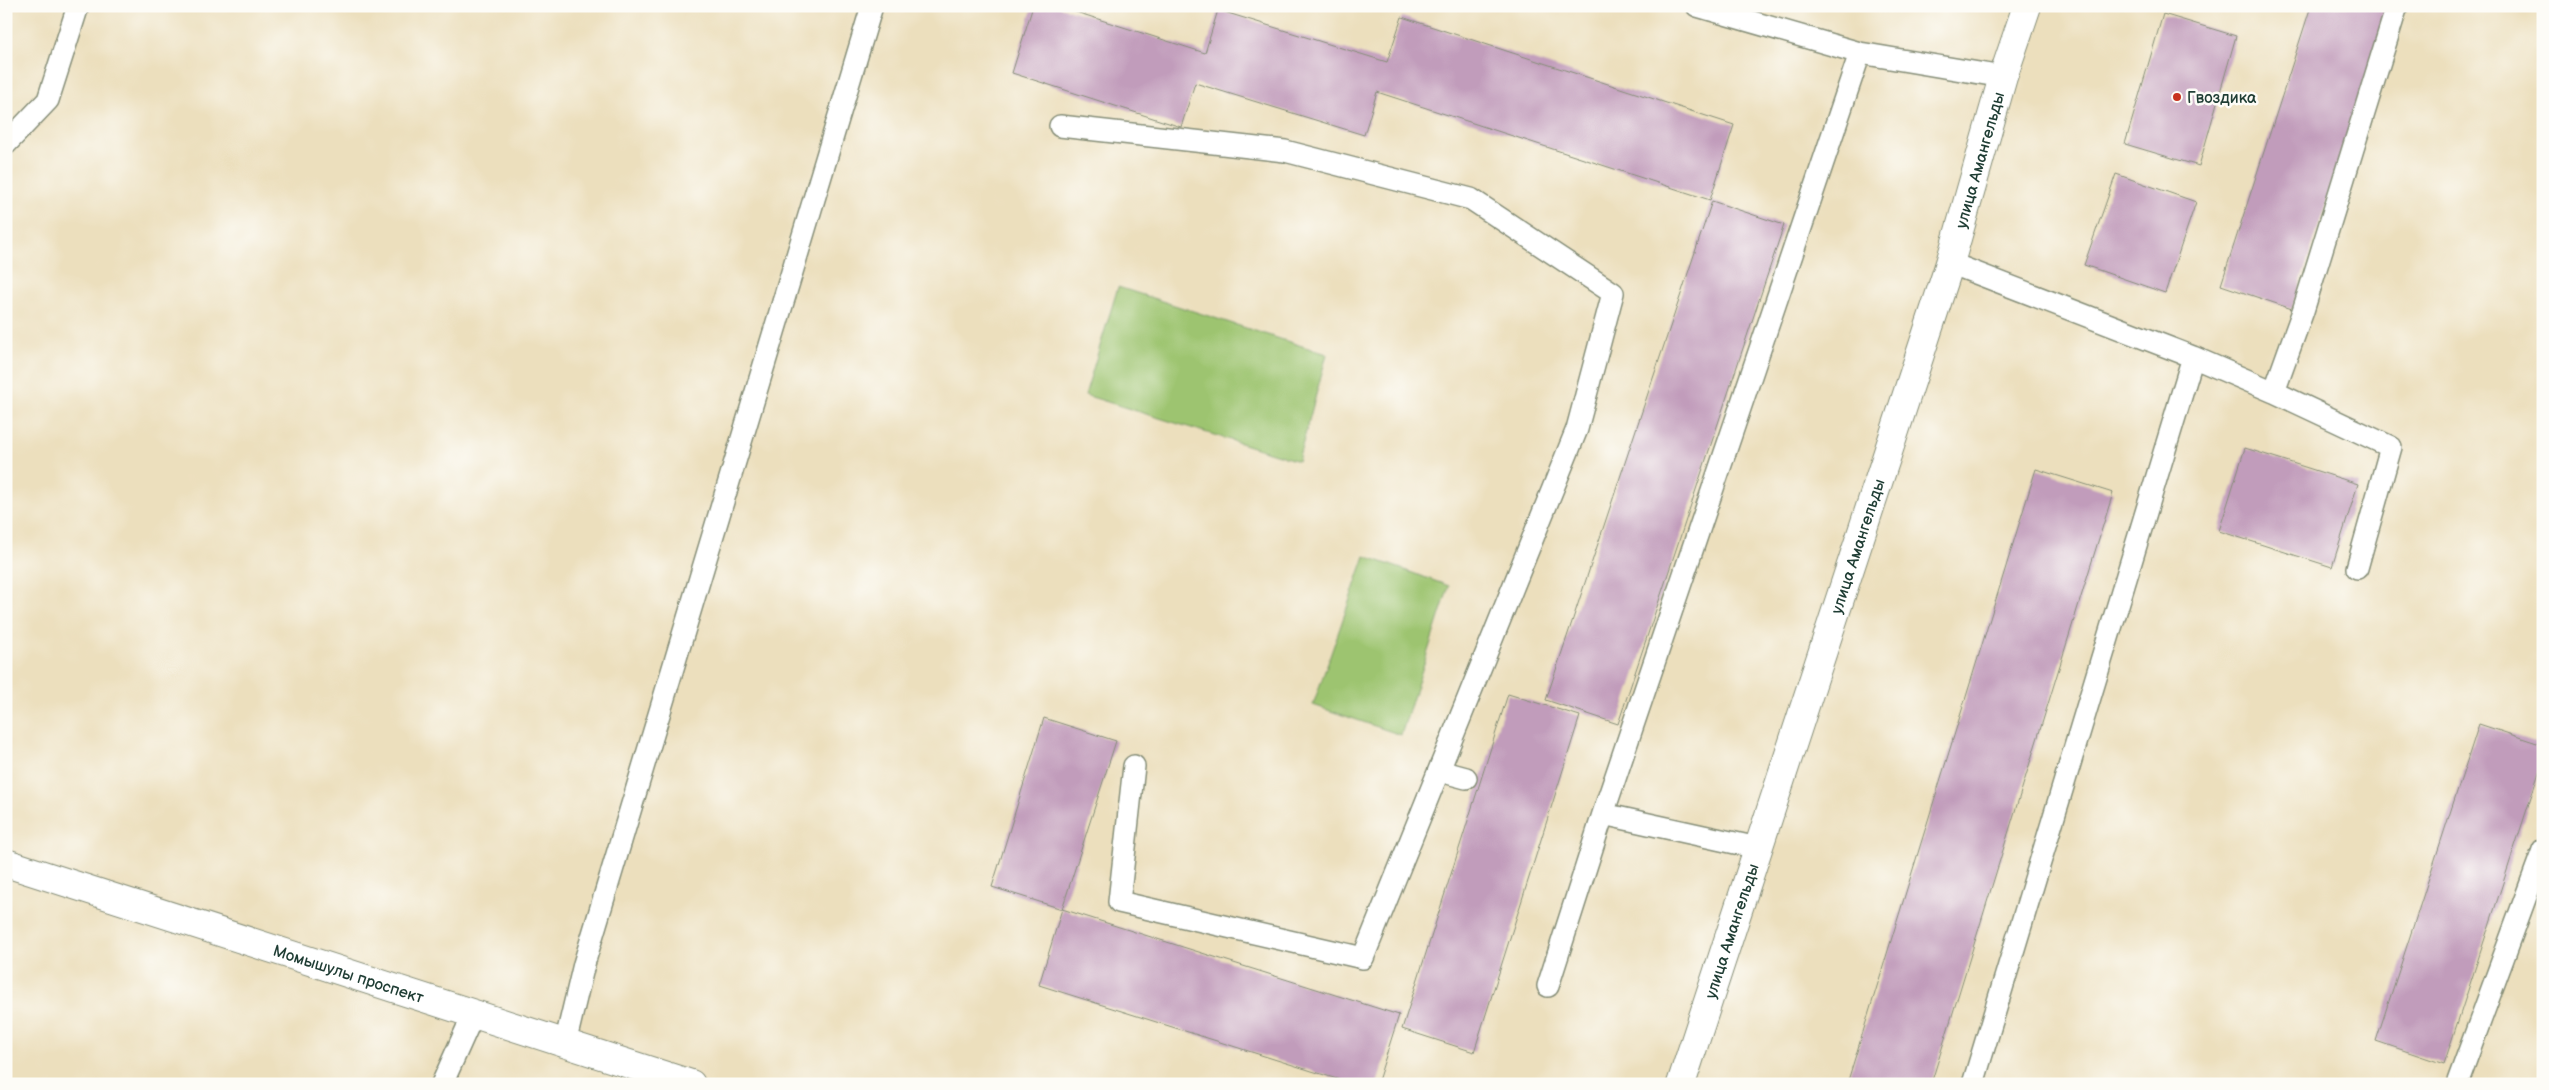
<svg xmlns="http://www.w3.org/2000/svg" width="2549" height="1090" viewBox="0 0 2549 1090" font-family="'Balsamiq Sans',sans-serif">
  <rect width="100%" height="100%" fill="#fdfcf7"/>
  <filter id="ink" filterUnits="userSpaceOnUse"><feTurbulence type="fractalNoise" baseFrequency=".02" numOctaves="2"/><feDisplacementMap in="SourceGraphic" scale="10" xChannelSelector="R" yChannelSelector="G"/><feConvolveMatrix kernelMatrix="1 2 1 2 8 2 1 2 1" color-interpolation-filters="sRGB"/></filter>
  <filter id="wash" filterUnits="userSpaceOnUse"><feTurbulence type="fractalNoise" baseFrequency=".0096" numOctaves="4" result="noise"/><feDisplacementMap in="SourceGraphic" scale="20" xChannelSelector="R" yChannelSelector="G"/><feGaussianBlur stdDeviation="1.12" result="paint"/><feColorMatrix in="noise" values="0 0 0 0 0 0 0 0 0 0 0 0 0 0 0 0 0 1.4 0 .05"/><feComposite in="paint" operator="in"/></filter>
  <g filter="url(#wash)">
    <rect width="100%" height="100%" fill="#ecdfbd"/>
    <path fill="#9dc470" stroke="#5e8052" d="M 1118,287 L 1327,354 L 1298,461 L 1085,395 Z
      M 1365,556 L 1449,586 L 1401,735 L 1313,705 Z"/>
    <g id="blocks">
      <path fill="#c19cbb" d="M 1033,6 L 1057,6 L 1205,53 L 1218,10 L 1387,62 L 1402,17 L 1734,125 L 1710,200 L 1377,92 L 1364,135 L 1195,83 L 1181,127 L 1012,73 Z
        M 2311,6 L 2389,6 L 2292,309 L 2221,285 Z
        M 2163,14 L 2236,36 L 2199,166 L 2125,144 Z
        M 2116,174 L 2196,202 L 2165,293 L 2084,265 Z
        M 1712,201 L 1784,225 L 1618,724 L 1546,700 Z
        M 2245,448 L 2358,484 L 2332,567 L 2219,531 Z
        M 2036,469 L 2113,493 L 1931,1084 L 1847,1084 Z
        M 1508,694 L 1580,716 L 1474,1052 L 1402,1029 Z
        M 1044,718 L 1116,741 L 1062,909 L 992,887 Z
        M 2479,724 L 2543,745 L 2543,760 L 2444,1064 L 2376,1041 Z
        M 1062,909 L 1399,1015 L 1377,1084 L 1353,1084 L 1039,985 Z"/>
    </g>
  </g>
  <g filter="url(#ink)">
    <use href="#blocks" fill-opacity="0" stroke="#868e78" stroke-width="1"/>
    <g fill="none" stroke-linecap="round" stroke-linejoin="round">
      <g stroke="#868e78" stroke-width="24">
        <path id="service" d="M 1697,6 L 1860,53 L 2003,77
          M 1060,126 L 1285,151 L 1471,199 L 1613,293 L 1577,429 L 1363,958 L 1119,902 L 1134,766
          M 6,144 L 48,100 L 78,6
          M 1950,263 L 2193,357 L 1973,1084
          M 2193,357 L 2274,392 L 2303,311 L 2397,6
          M 2274,392 L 2391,447 L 2357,568
          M 1440,771 L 1466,778
          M 1603,814 L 1758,848
          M 1548,986 L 1603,814 L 1860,53
          M 565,1044 L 584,964 L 872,6
          M 442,1084 L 473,1015
          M 2457,1084 L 2543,850"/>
      </g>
      <g stroke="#868e78" stroke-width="30">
        <g id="minor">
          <path id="s1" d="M 6,863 L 691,1084"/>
        </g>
      </g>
      <g stroke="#868e78" stroke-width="30">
        <g id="tertiary">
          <path id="s2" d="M 1681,1084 L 1950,263 L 2003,77 L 2027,6"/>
        </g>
      </g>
      <use href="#service" stroke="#fff" stroke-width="21"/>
      <use href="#minor" stroke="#fff" stroke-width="28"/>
      <use href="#tertiary" stroke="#fff" stroke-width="28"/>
    </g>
  </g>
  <circle fill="#c8321e" stroke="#fdfcf7" stroke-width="2" cx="2177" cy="97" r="5"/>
  <g text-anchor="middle" stroke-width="5" stroke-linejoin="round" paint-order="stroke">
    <g font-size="16" fill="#1f3d34" stroke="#fdfcf7" text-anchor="start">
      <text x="2187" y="103">Гвоздика</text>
    </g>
    <g font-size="16" fill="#1f3d34" stroke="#fdfcf7">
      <text dy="6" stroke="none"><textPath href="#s2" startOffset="971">улица Амангельды</textPath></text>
      <text dy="6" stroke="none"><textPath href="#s2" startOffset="566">улица Амангельды</textPath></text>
      <text dy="6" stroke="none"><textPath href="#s2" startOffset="161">улица Амангельды</textPath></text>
      <text dy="6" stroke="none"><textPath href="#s1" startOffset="360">Момышулы проспект</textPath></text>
    </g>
  </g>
  <rect width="2549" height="1090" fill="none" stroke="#fdfcf7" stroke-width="25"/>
</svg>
